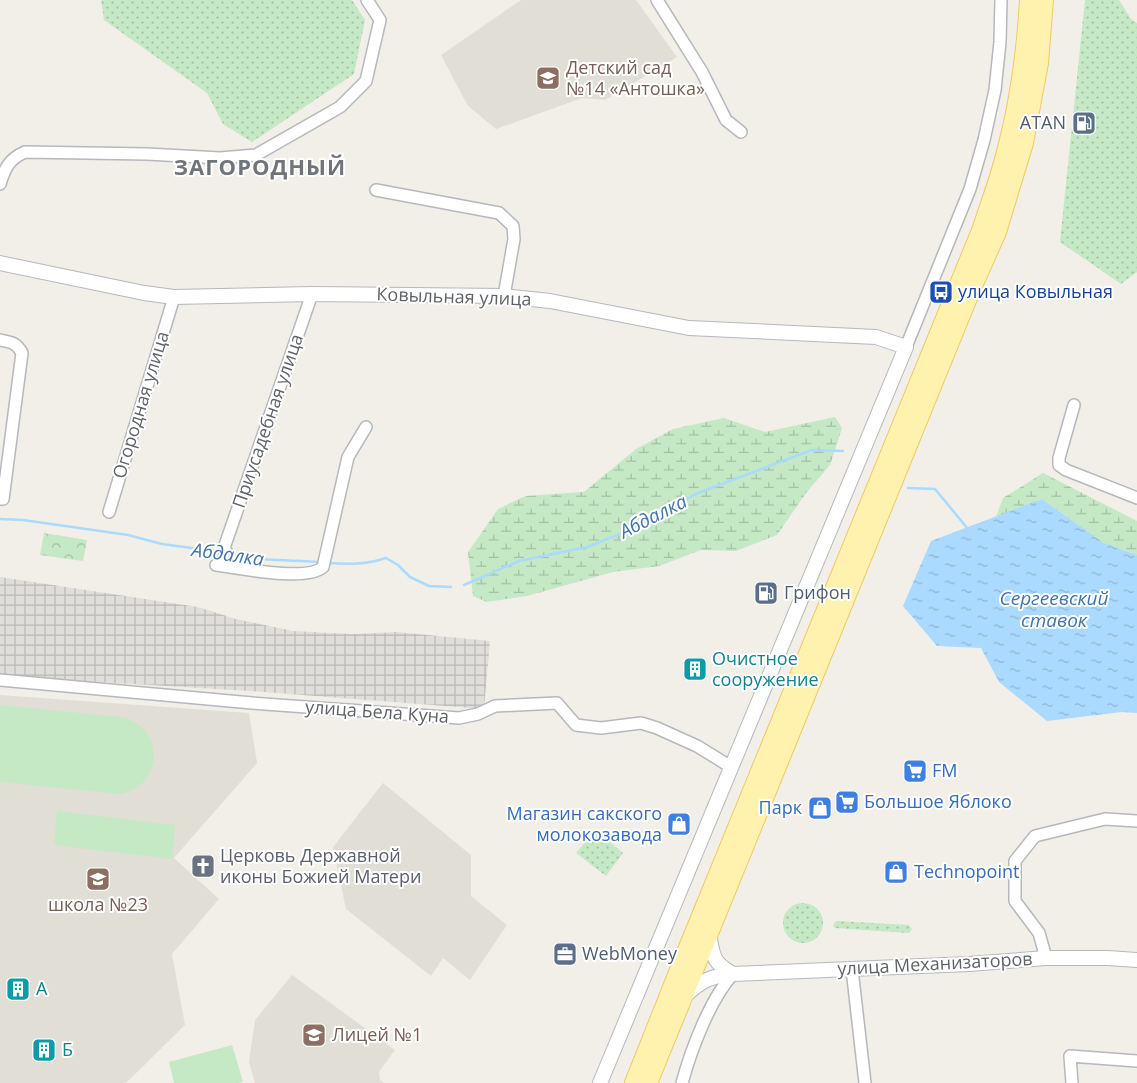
<svg xmlns="http://www.w3.org/2000/svg" width="1137" height="1083" viewBox="0 0 1137 1083" font-family="'Open Sans',sans-serif">
  <defs>
    <pattern id="industrial-grid" width="8" height="8" patternUnits="userSpaceOnUse" patternTransform="scale(1.25)"><rect width="8" height="8" fill="#e0deda"/><path d="M0 4h8M4 0v8" fill="none" stroke="#b9b8b5"/></pattern>
    <pattern id="grass-dots" width="8" height="8" patternUnits="userSpaceOnUse" patternTransform="scale(1.25)"><rect width="8" height="8" fill="#c5e8c5"/><path d="M2 2h.1M6 6h.1" fill="none" stroke="#a3c0a4" stroke-width="1.8" stroke-linecap="round"/></pattern>
    <pattern id="wetland-marsh" width="20" height="14" patternUnits="userSpaceOnUse" patternTransform="scale(1.25)"><rect width="20" height="14" fill="#c5e8c5"/><path d="M1 5h8M5 5V1M11 12h8M15 12V8" fill="none" stroke="#a3c0a4"/></pattern>
    <pattern id="park-crowns" width="20" height="18" patternUnits="userSpaceOnUse" patternTransform="scale(1.25)"><rect width="20" height="18" fill="#c5e8c5"/><path d="M2 6a3 3 0 1 1 6 0M12 15a3 3 0 1 1 6 0" fill="none" stroke="#a3c0a4"/></pattern>
    <pattern id="water-ripples" width="26" height="14" patternUnits="userSpaceOnUse" patternTransform="scale(1.25)"><rect width="26" height="14" fill="#aadaff"/><path d="M2 4q2-2 4 0t4 0M15 11q2-2 4 0t4 0" fill="none" stroke="#8eb4d2"/></pattern>
  </defs>
  <rect width="100%" height="100%" fill="#f1efe8"/>
  <path fill="url(#industrial-grid)" d="M 0,577 L 198,607 L 236,619 L 293,631 L 352,634 L 397,632 L 490,641 L 484,709 L 250,691 L 0,676 Z"/>
  <path fill="#e1ded6" d="M 521,0 L 636,0 L 677,57 L 605,100 L 582,98 L 496,129 L 468,106 L 441,55 Z
    M 0,695 L 249,713 L 257,763 L 174,858 L 219,899 L 172,954 L 185,1025 L 126,1083 L 0,1083 Z
    M 383,783 L 471,855 L 471,896 L 507,925 L 470,980 L 443,958 L 431,976 L 346,909 L 333,847 Z
    M 292,975 L 395,1050 L 379,1072 L 380,1080 L 384,1083 L 255,1083 L 249,1062 L 255,1020 Z"/>
  <path fill="url(#grass-dots)" d="M 101,0 L 352,0 L 365,20 L 354,74 L 252,142 L 223,124 L 207,93 L 104,20 Z
    M 1085,0 L 1119,0 L 1131,19 L 1137,23 L 1137,272 L 1121,284 L 1060,242 Z
    M 595,830 L 623,853 L 606,876 L 576,853 Z
    M783 923a20 20 0 1 1 40 0a20 20 0 1 1-40 0Z
    M 836,921 L 909,925 L 912,929 L 909,933 L 835,928 L 833,926 Z"/>
  <path fill="url(#wetland-marsh)" d="M 835,417 L 842,428 L 830,465 L 806,493 L 777,535 L 736,551 L 701,550 L 659,566 L 613,572 L 527,596 L 487,602 L 473,596 L 468,552 L 498,509 L 525,496 L 584,492 L 636,449 L 673,429 L 724,418 L 765,432 Z
    M 1043,473 L 1137,521 L 1137,555 L 1104,543 L 1042,499 L 996,517 L 1003,498 Z"/>
  <path fill="url(#park-crowns)" d="M 44,533 L 87,540 L 83,561 L 40,555 Z"/>
  <path fill="#c5e8c5" d="M 0,705 L 120,717 C 166,725 165,787 119,794 L 0,782 Z
    M 57,811 L 175,825 L 172,859 L 54,845 Z
    M 232,1045 L 243,1082 L 237,1083 L 174,1083 L 169,1062 Z"/>
  <path fill="url(#water-ripples)" d="M 1042,499 L 1104,543 L 1137,555 L 1137,713 L 1122,712 L 1047,721 L 999,682 L 981,648 L 937,646 L 903,606 L 931,541 Z"/>
  <g fill="none" stroke-linecap="round" stroke-linejoin="round">
    <path stroke="#aadaff" stroke-width="2.5" d="M 908,488 L 935,489 L 968,529
      M 0,519 L 23,520 L 128,535 L 162,544 L 222,552
      M 230,553 L 257,559 L 321,562
      M 327,563 C 347,564 366,565 386,558 L 398,565 L 410,577 L 429,586 L 451,587
      M 464,585 L 519,561 L 587,547 L 622,533 L 698,493 L 812,450 L 843,451"/>
    <g stroke="#b5b8bc" stroke-width="14">
      <path id="minor" d="M 657,0 L 702,72 L 726,120 L 741,132
        M 0,184 C 5,168 9,159 25,152 L 147,154 L 220,158 L 256,155 L 340,107 L 366,81 L 380,20 L 367,0
        M 376,190 L 499,213 L 513,226 L 514,239 L 504,296
        M 312,294 L 224,548 L 226,551 L 223,561 L 216,565 C 239,568 307,582 323,567 L 348,457 L 366,427
        M 0,340 C 11,342 17,343 22,353 L 3,499 L 0,499
        M 906,347 L 970,189 L 984,140 L 995,90 L 1000,42 L 1001,0
        M 1074,405 L 1059,458 L 1059,465 L 1066,470 L 1137,498
        M 109,512 L 174,297
        M 0,680 L 252,703 L 459,718 L 478,714 L 495,706 L 557,703 L 576,725 L 601,728 L 641,723 L 657,728 L 697,746 L 731,767
        M 1046,958 L 1039,933 L 1015,901 L 1015,861 L 1035,836 L 1105,819 L 1137,821
        M 852,969 L 865,1083
        M 682,1083 C 691,1050 710,999 733,974
        M 1072,1083 L 1070,1056 L 1137,1061"/>
    </g>
    <g stroke="#b5b8bc" stroke-width="16">
      <path id="tertiary" d="M 0,263 L 144,293 L 174,297 L 312,294 L 504,296 L 550,301 L 689,328 L 876,337 L 906,347 L 600,1083
        M 709,933 C 713,956 712,962 733,974
        M 685,996 C 702,980 711,976 733,974 L 969,964 L 1046,958 L 1108,958 L 1137,960"/>
    </g>
    <g stroke="#f2c960" stroke-width="20">
      <path id="primary" d="M 634,1083 L 687,950 L 982,228 C 989,206 997,185 1003,163 C 1018,110 1026,54 1029,0
        M 648,1083 L 972,288 L 997,232 L 1024,143 L 1039,63 L 1044,0"/>
    </g>
    <use href="#minor" stroke="#fff" stroke-width="11"/>
    <use href="#tertiary" stroke="#fff" stroke-width="14"/>
    <use href="#primary" stroke="#fff2af" stroke-width="18"/>
  </g>
  <defs>
    <g id="school-square" transform="scale(1.25)"><rect x="-9" y="-9" width="18" height="18" rx="4" fill="#8d6e63" stroke="#fff"/><path d="M0-5L7-2L0 1L-7-2ZM-4 1L0 2.5L4 1V4Q0 6-4 4Z" fill="#fff"/></g>
    <g id="fuel-square" transform="scale(1.25)"><rect x="-9" y="-9" width="18" height="18" rx="4" fill="#5c6f8a" stroke="#fff"/><path d="M-5.5-6h7V0h2V4h1.3V-2.5L3-4.5l.8-.8L6-3V5H2.5V1h-1V6h-7ZM-4.2-4.7v3.2H.2V-4.7Z" fill="#fff"/></g>
    <g id="bus-square" transform="scale(1.25)"><rect x="-9" y="-9" width="18" height="18" rx="4" fill="#1a4fb4" stroke="#fff"/><path d="M-5-6H5V4H4V6H2V4H-2V6H-4V4H-5ZM-3.5-4V0h7V-4ZM-3.5 1.2v1.5H-2V1.2ZM2 1.2v1.5H3.5V1.2Z" fill="#fff"/></g>
    <g id="building-square" transform="scale(1.25)"><rect x="-9" y="-9" width="18" height="18" rx="4" fill="#0f9aa8" stroke="#fff"/><path d="M-4-6H4V6H1V3H-1V6H-4ZM-2.5-4.3h1.7v1.8h-1.7ZM.8-4.3h1.7v1.8H.8ZM-2.5-1h1.7V.8h-1.7ZM.8-1h1.7V.8H.8Z" fill="#fff"/></g>
    <g id="supermarket-square" transform="scale(1.25)"><rect x="-9" y="-9" width="18" height="18" rx="4" fill="#3f7fe0" stroke="#fff"/><path d="M-6-5.5h2.5l.6 2H6L4.5 2H-2.5L-4.4-4H-6ZM-1.5 3.2a1.3 1.3 0 1 0 .1 0ZM3 3.2a1.3 1.3 0 1 0 .1 0Z" fill="#fff"/></g>
    <g id="shop-square" transform="scale(1.25)"><rect x="-9" y="-9" width="18" height="18" rx="4" fill="#3f7fe0" stroke="#fff"/><path d="M-5-2.5h2.3a2.7 3.5 0 0 1 5.4 0H5L5.5 6h-11ZM-1.5-2.5h3a1.5 2.3 0 0 0-3 0Z" fill="#fff"/></g>
    <g id="church-square" transform="scale(1.25)"><rect x="-9" y="-9" width="18" height="18" rx="4" fill="#6b7280" stroke="#fff"/><path d="M-1.2-6h2.4v3.5h3.3v2.4h-3.3V6h-2.4V-.1h-3.3v-2.4h3.3Z" fill="#fff"/></g>
    <g id="office-square" transform="scale(1.25)"><rect x="-9" y="-9" width="18" height="18" rx="4" fill="#5c6f8a" stroke="#fff"/><path d="M-6-3h4V-5.5h4V-3h4V5H-6ZM-1-4.5V-3h2v-1.5ZM-6 0V1H6V0Z" fill="#fff"/></g>
  </defs>
  <g fill-rule="evenodd">
    <use href="#school-square" x="548" y="78"/>
    <use href="#fuel-square" x="1084" y="123"/>
    <use href="#bus-square" x="941" y="292"/>
    <use href="#fuel-square" x="766" y="593"/>
    <use href="#building-square" x="695" y="669"/>
    <use href="#supermarket-square" x="915" y="771"/>
    <use href="#supermarket-square" x="847" y="802"/>
    <use href="#shop-square" x="820" y="808"/>
    <use href="#shop-square" x="679" y="824"/>
    <use href="#church-square" x="203" y="866"/>
    <use href="#shop-square" x="896" y="872"/>
    <use href="#school-square" x="98" y="879"/>
    <use href="#office-square" x="565" y="954"/>
    <use href="#building-square" x="18" y="989"/>
    <use href="#school-square" x="314" y="1035"/>
    <use href="#building-square" x="44" y="1050"/>
  </g>
  <g text-anchor="middle" stroke-width="4" stroke-linejoin="round" paint-order="stroke">
    <g font-size="18" fill="#785e54" stroke="#fff" text-anchor="start">
      <text x="566" y="74">Детский сад<tspan x="566" dy="21">№14 «Антошка»</tspan></text>
      <text x="98" y="911" text-anchor="middle">школа №23</text>
      <text x="332" y="1041">Лицей №1</text>
    </g>
    <g font-size="18" fill="#4e5e75" stroke="#fff" text-anchor="start">
      <text x="1066" y="129" text-anchor="end">ATAN</text>
      <text x="784" y="599">Грифон</text>
      <text x="582" y="960">WebMoney</text>
    </g>
    <g font-size="18" fill="#164399" stroke="#fff" text-anchor="start">
      <text x="958" y="298">улица Ковыльная</text>
    </g>
    <g font-size="18" fill="#5f6368" stroke="#fff">
      <text transform="translate(454 297) rotate(2)" y="6">Ковыльная улица</text>
      <text transform="translate(141 405) rotate(-73)" y="6">Огородная улица</text>
      <text transform="translate(268 421) rotate(-71)" y="6">Приусадебная улица</text>
      <text transform="translate(377 712) rotate(4)" y="6">улица Бела Куна</text>
      <text transform="translate(935 964) rotate(-3)" y="6">улица Механизаторов</text>
    </g>
    <g font-size="18" fill="#0d838f" stroke="#fff" text-anchor="start">
      <text x="712" y="665">Очистное<tspan x="712" dy="21">сооружение</tspan></text>
      <text x="36" y="995">А</text>
      <text x="62" y="1056">Б</text>
    </g>
    <g font-size="18" fill="#366cbe" stroke="#fff" text-anchor="start">
      <text x="932" y="777">FM</text>
      <text x="864" y="808">Большое Яблоко</text>
      <text x="802" y="814" text-anchor="end">Парк</text>
      <text x="662" y="820" text-anchor="end">Магазин сакского<tspan x="662" dy="21">молокозавода</tspan></text>
      <text x="914" y="878">Technopoint</text>
    </g>
    <g font-size="18" fill="#5b616d" stroke="#fff" text-anchor="start">
      <text x="220" y="862">Церковь Державной<tspan x="220" dy="21">иконы Божией Матери</tspan></text>
    </g>
    <g font-size="19" font-style="italic" fill="#4174aa" stroke="#fff">
      <text transform="translate(653 516) rotate(-27)" y="7">Абдалка</text>
      <text transform="translate(228 554) rotate(8)" y="7">Абдалка</text>
      <text x="1054" y="605">Сергеевский<tspan x="1054" dy="22">ставок</tspan></text>
    </g>
    <g font-size="22" font-weight="bold" letter-spacing="1" fill="#70757a" stroke="#fff">
      <text x="260" y="175">ЗАГОРОДНЫЙ</text>
    </g>
  </g>
</svg>
